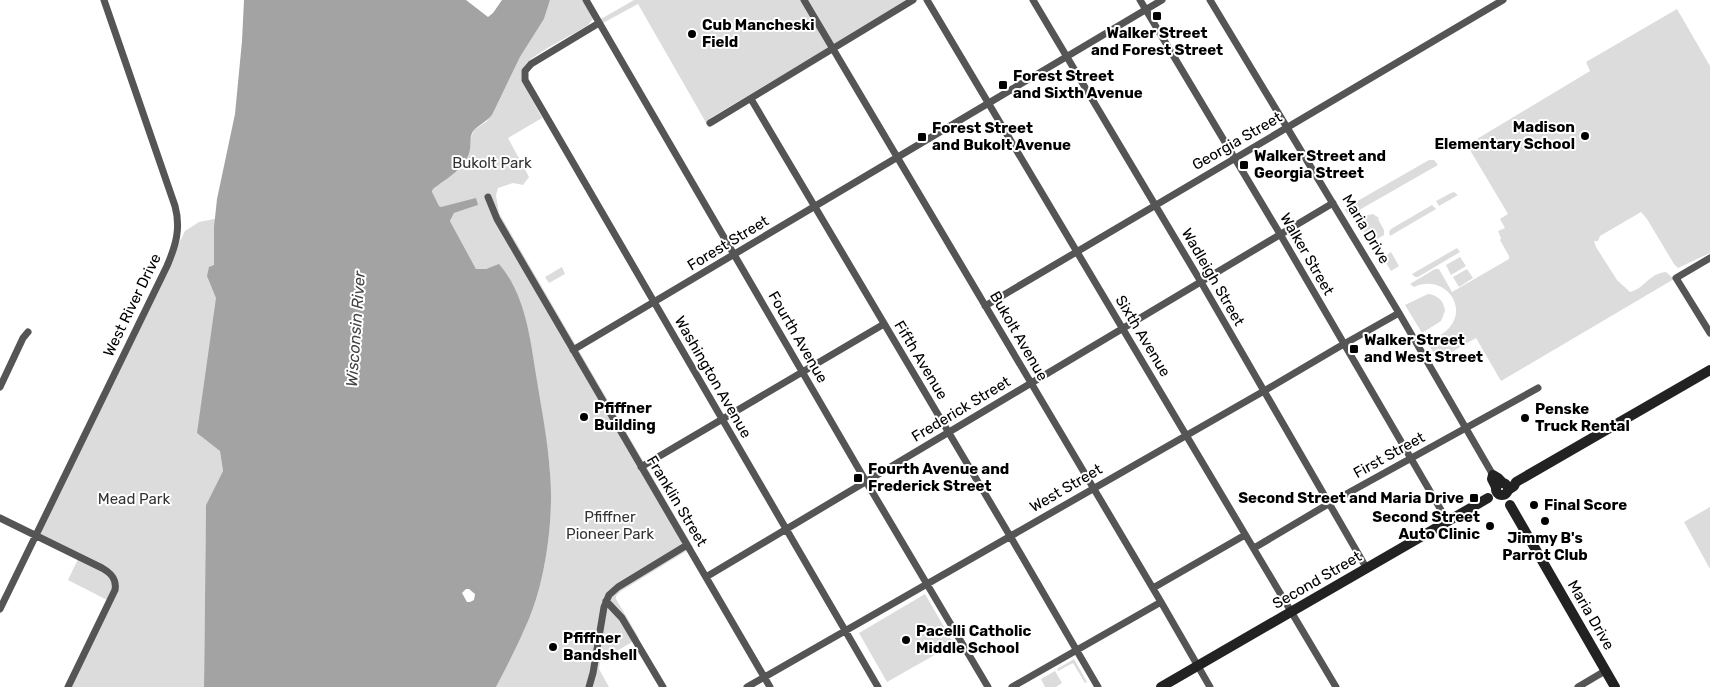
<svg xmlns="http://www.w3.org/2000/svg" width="1710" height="687" viewBox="0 0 1710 687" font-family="Rubik,sans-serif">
  <rect width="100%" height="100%" fill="#fff"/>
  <path fill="#dcdcdc" d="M 550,0 L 582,0 L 593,19 L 588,25 C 573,35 538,51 527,63 C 522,68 520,74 522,81 L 542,118 L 508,138 L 529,177 L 523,185 L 513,183 L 498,188 L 496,195 L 499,213 L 693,547 L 621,591 L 616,596 L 616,599 L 639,638 L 600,661 L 599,669 L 609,687 L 496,687 C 508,665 519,642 529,619 C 546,577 554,517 550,473 C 548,442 541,410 536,379 C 530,340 526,295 499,265 L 486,269 L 476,269 L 450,221 L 454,213 L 478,205 L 441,207 L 439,206 L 432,193 L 433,189 L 457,171 L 474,130 L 486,122 L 492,115 L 520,57 L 544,19 Z
    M 634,0 L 909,0 L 712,117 L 709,120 L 710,125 L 708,126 L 638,4 L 603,23 L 601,19 Z
    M 1677,9 L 1710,66 L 1710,253 L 1678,268 L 1674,264 L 1647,219 L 1641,212 L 1600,236 L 1598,241 L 1594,241 L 1596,247 L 1617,280 L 1630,292 C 1644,289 1648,274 1666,272 L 1674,279 L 1501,381 L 1476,338 L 1438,360 L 1427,342 C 1434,339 1442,335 1447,330 C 1471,307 1443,273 1414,287 L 1410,284 L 1435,269 L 1439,269 L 1452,292 L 1509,259 L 1509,256 L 1500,240 L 1501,238 L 1498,231 L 1505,228 L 1500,219 L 1508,214 L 1467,145 L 1590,71 L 1586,62 Z
    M 1429,160 L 1434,160 L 1438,165 L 1361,209 C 1358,213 1352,216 1347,213 L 1345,210 L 1347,207 Z
    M 1454,192 L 1458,195 L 1439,206 L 1436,201 L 1451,193 Z
    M 1432,205 L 1436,209 L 1390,236 L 1389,232 L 1391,229 Z
    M 1373,214 L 1379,218 L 1378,219 L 1384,230 L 1384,235 L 1372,242 L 1357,223 L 1368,215 Z
    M 219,218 L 220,451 L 223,471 L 206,505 L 204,687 L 68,687 L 109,601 L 68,580 L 79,557 L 35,535 L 185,231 L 199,222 Z
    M 1457,248 L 1460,252 L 1418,277 L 1415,277 L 1412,274 Z
    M 1391,252 L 1399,266 L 1391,271 L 1383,258 Z
    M 1460,257 L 1466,266 L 1451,275 L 1446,265 Z
    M 562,267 L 565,274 L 549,283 L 545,277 Z
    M 1467,269 L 1473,278 L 1459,287 L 1453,277 Z
    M 1428,294 C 1438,295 1444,301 1445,311 L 1441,321 L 1422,333 L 1405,305 Z
    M 1710,507 L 1710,569 L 1684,522 Z
    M 925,594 L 954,644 L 887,682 L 859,633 Z
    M 1074,659 L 1087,682 L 1085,683 L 1073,663 L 1058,671 L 1057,669 Z
    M 1055,671 L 1062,683 L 1056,687 L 1045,687 L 1041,679 Z"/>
  <path fill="#a3a3a3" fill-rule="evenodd" d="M 244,0 L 466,0 L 488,17 L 493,13 L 502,0 L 550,0 L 544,19 L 520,57 L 492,115 C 487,121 479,125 474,130 C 469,136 471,143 470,149 C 467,168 447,178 433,189 L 432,192 L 439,206 L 441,207 L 476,198 L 478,205 L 454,213 L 450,221 L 476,269 L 486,269 L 499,264 C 525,294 530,337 536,375 C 541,407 548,440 550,473 C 554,517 546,578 529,619 C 519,642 508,665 496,687 L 204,687 L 206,505 L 223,471 L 220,451 L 197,433 L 216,298 L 207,276 L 209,267 L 214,265 L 214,227 L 217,199 L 235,114 L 242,41 ZM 466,589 L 469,589 L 475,594 L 474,600 L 470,602 L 467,602 L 462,593 Z"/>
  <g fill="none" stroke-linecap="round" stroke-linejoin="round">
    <path stroke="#555" stroke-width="7" d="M 586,0 L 864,478 L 988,687
      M 804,0 L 1161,602 L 1210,687
      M 927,0 L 1336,687
      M 1033,0 L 1201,282 L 1367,569
      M 1140,0 L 1280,234 L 1448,522
      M 1210,0 L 1399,313 L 1493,475
      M 599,23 L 531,64 L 525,71 L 525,80 L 878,687
      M 751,99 L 1013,541 L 1098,687
      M 710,123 L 913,0
      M 488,197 L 497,219 L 770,687
      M 1710,258 L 1676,278 L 1710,333
      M 985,306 L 1503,0
      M 573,350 L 1162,0
      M 0,387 L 23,338 L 28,332
      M 641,467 L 884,324
      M 0,518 L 102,568 C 111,573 117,579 115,590 L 68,687
      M 1254,548 L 1330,503 L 1538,388
      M 706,577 L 1333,203
      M 1153,588 L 1245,535
      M 606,601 L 622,618 L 663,687
      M 0,609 L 167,266 C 176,245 181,228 175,206 L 104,0
      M 589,687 L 593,673 L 604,607 L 609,595 L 618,587 L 687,545
      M 747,687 L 1264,391 L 1337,348 L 1399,313
      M 1012,687 L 1161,602
      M 1578,687 L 1605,671"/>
    <path stroke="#222" stroke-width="10" d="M1496 489a6 6 0 1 1 12 0a6 6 0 1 1-12 0Z
      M 1496,487 L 1492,479 L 1493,475 L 1498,478 L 1503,483
      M 1508,490 L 1514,486 L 1516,482 L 1710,370
      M 1510,505 L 1615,687
      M 1161,687 L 1488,498"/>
  </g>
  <g fill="#000" stroke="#fff" stroke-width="2">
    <rect x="1152" y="11" width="10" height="10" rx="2.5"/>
    <circle cx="692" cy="34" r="5"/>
    <rect x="998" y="80" width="10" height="10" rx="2.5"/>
    <circle cx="1585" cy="136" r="5"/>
    <rect x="917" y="132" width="10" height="10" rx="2.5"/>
    <rect x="1239" y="160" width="10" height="10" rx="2.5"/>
    <rect x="1349" y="344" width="10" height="10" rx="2.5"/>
    <circle cx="584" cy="417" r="5"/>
    <circle cx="1525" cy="418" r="5"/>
    <rect x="853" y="473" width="10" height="10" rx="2.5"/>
    <rect x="1469" y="493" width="10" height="10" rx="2.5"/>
    <circle cx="1534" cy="505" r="5"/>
    <circle cx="1545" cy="521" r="5"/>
    <circle cx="1490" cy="526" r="5"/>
    <circle cx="906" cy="640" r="5"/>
    <circle cx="553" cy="647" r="5"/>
  </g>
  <g text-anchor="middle" stroke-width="4" stroke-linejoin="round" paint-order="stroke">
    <g font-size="15" font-weight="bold" fill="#000" stroke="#fff" text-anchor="start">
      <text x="702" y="30">Cub Mancheski<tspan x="702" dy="17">Field</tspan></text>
      <text x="1157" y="38" text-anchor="middle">Walker Street<tspan x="1157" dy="17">and Forest Street</tspan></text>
      <text x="1013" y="81">Forest Street<tspan x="1013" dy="17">and Sixth Avenue</tspan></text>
      <text x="1575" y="132" text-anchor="end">Madison<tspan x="1575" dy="17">Elementary School</tspan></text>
      <text x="932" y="133">Forest Street<tspan x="932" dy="17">and Bukolt Avenue</tspan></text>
      <text x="1254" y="161">Walker Street and<tspan x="1254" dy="17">Georgia Street</tspan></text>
      <text x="1364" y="345">Walker Street<tspan x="1364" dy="17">and West Street</tspan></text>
      <text x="594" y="413">Pfiffner<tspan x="594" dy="17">Building</tspan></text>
      <text x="1535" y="414">Penske<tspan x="1535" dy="17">Truck Rental</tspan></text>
      <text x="868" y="474">Fourth Avenue and<tspan x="868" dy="17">Frederick Street</tspan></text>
      <text x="1464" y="503" text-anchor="end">Second Street and Maria Drive</text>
      <text x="1544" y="510">Final Score</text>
      <text x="1480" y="522" text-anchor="end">Second Street<tspan x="1480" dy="17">Auto Clinic</tspan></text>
      <text x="1545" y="543" text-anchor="middle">Jimmy B's<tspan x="1545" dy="17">Parrot Club</tspan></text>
      <text x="916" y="636">Pacelli Catholic<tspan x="916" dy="17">Middle School</tspan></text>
      <text x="563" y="643">Pfiffner<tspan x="563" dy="17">Bandshell</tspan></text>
    </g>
    <g font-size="15" fill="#000" stroke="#fff">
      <text transform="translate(1237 141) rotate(-30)" y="5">Georgia Street</text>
      <text transform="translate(1366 229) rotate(59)" y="5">Maria Drive</text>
      <text transform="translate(728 243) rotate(-31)" y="5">Forest Street</text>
      <text transform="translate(1307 254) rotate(60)" y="5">Walker Street</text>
      <text transform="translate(1213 277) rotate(60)" y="5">Wadleigh Street</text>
      <text transform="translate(132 305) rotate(-64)" y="5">West River Drive</text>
      <text transform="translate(1019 336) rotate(60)" y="5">Bukolt Avenue</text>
      <text transform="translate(1143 336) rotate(59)" y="5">Sixth Avenue</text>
      <text transform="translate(798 337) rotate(60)" y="5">Fourth Avenue</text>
      <text transform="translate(921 360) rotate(59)" y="5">Fifth Avenue</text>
      <text transform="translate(713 377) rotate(60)" y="5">Washington Avenue</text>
      <text transform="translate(961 409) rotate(-31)" y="5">Frederick Street</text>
      <text transform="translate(1389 455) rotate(-29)" y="5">First Street</text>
      <text transform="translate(1066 488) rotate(-30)" y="5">West Street</text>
      <text transform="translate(677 501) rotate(59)" y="5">Franklin Street</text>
      <text transform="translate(1317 580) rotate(-30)" y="5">Second Street</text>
      <text transform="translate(1591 615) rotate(60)" y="5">Maria Drive</text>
    </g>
    <g font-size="15" fill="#333" stroke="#fff">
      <text x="492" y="168">Bukolt Park</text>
      <text x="134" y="504">Mead Park</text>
      <text x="610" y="522">Pfiffner<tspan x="610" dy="17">Pioneer Park</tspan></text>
    </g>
    <g font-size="16" font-style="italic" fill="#444" stroke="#fff">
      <text transform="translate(355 329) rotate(-86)" y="6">Wisconsin River</text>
    </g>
  </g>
</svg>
